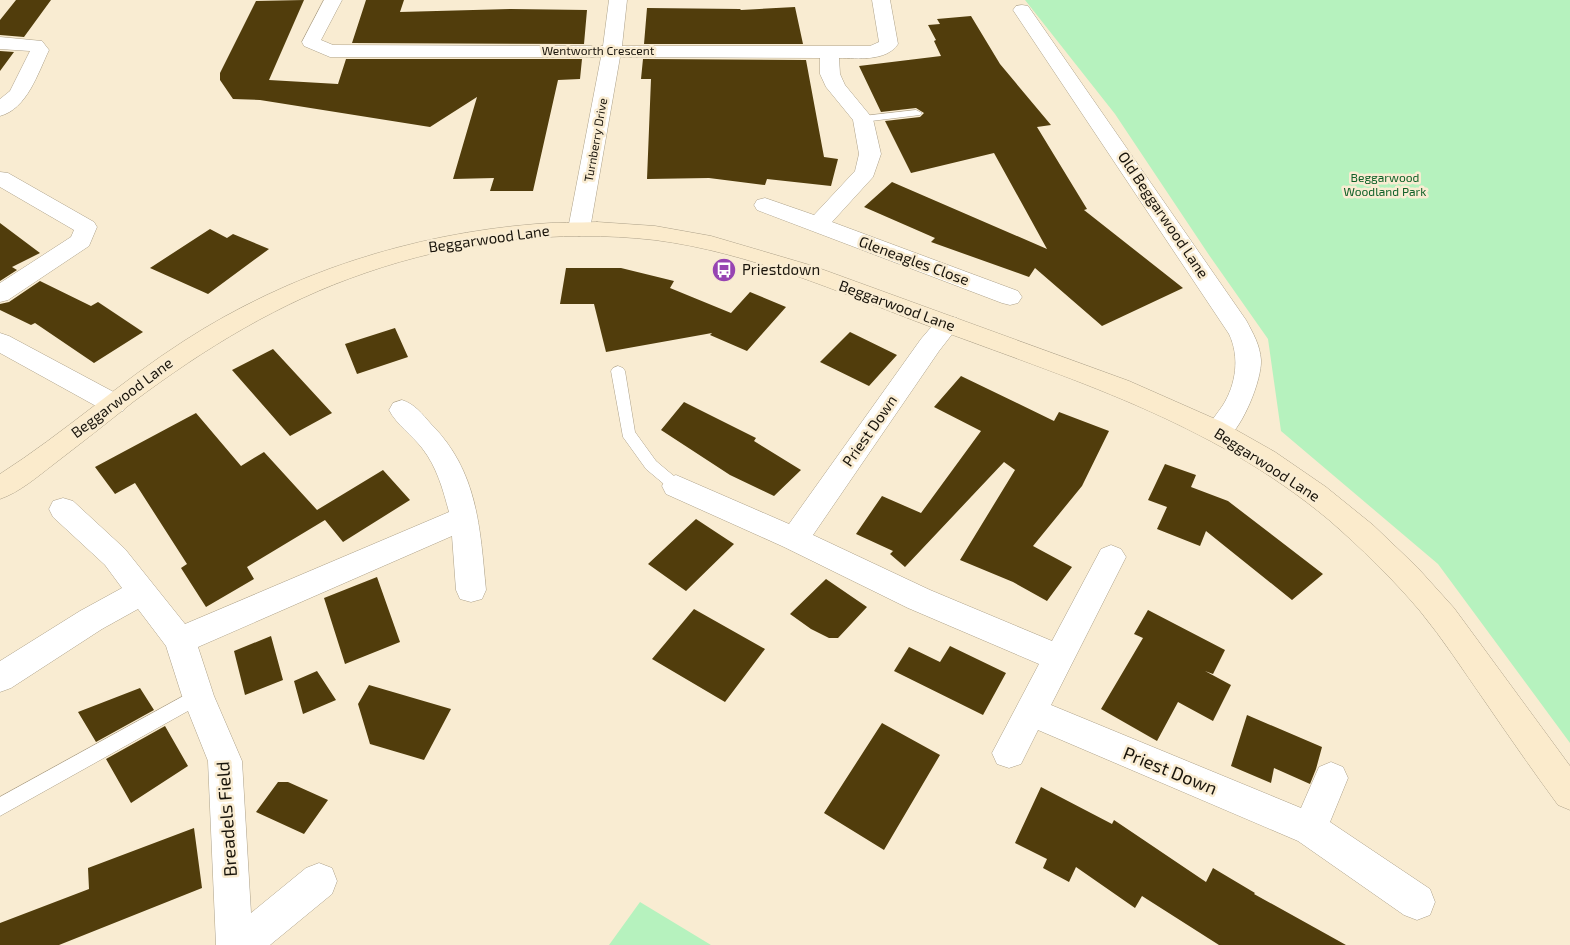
<svg xmlns="http://www.w3.org/2000/svg" width="1570" height="945" viewBox="0 0 1570 945" font-family="'Exo 2',sans-serif">
  <rect width="100%" height="100%" fill="#f9ecd2"/>
  <path fill="#b6f2be" d="M 1025,0 L 1570,0 L 1570,743 L 1438,564 L 1281,431 L 1268,339 L 1209,255 L 1115,114 Z
    M 640,902 L 711,945 L 609,945 Z"/>
  <path fill="#513d0c" d="M 16,0 L 51,0 L 24,37 L 0,35 L 0,20 Z
    M 304,0 L 269,80 L 338,84 L 346,59 L 582,59 L 580,79 L 558,80 L 533,191 L 490,191 L 494,178 L 453,179 L 477,97 L 430,127 L 260,100 L 233,99 L 220,80 L 220,73 L 256,1 Z
    M 366,0 L 404,0 L 400,12 L 511,9 L 587,10 L 584,44 L 352,43 Z
    M 795,7 L 803,44 L 644,44 L 647,8 L 740,9 L 741,10 Z
    M 971,16 L 1000,64 L 1051,125 L 1037,127 L 1087,209 L 1084,210 L 1183,288 L 1102,326 L 1035,268 L 1029,277 L 931,242 L 935,238 L 864,207 L 892,182 L 1047,249 L 994,153 L 911,173 L 885,121 L 920,117 L 924,113 L 916,108 L 881,112 L 859,66 L 941,56 L 934,41 L 936,40 L 928,25 L 940,24 L 937,19 Z
    M 0,51 L 14,52 L 0,71 Z
    M 643,59 L 806,60 L 824,157 L 838,159 L 831,186 L 767,179 L 765,185 L 709,178 L 647,179 L 651,79 L 641,79 Z
    M 0,223 L 40,253 L 12,267 L 17,270 L 0,281 Z
    M 210,229 L 227,238 L 233,234 L 269,249 L 208,294 L 150,268 Z
    M 566,268 L 621,268 L 674,281 L 670,288 L 731,313 L 750,292 L 786,307 L 747,351 L 710,335 L 712,333 L 606,352 L 594,304 L 560,304 Z
    M 40,281 L 91,306 L 98,302 L 143,332 L 94,363 L 35,323 L 31,325 L 0,310 L 0,304 L 9,302 Z
    M 395,328 L 408,357 L 357,374 L 345,344 Z
    M 850,332 L 897,355 L 869,386 L 820,362 Z
    M 273,349 L 332,413 L 290,436 L 232,370 Z
    M 961,376 L 1054,421 L 1059,412 L 1109,431 L 1082,486 L 1033,546 L 1072,567 L 1047,601 L 1013,582 L 960,560 L 1015,470 L 1004,462 L 905,567 L 890,554 L 893,551 L 856,534 L 882,496 L 921,513 L 981,431 L 934,407 Z
    M 684,402 L 756,438 L 754,441 L 801,470 L 774,496 L 730,475 L 661,430 Z
    M 196,413 L 241,466 L 264,452 L 317,510 L 383,470 L 410,500 L 343,542 L 325,520 L 247,567 L 254,579 L 206,607 L 181,568 L 187,564 L 135,483 L 115,494 L 95,467 Z
    M 1165,464 L 1196,475 L 1191,487 L 1228,501 L 1323,574 L 1292,600 L 1206,531 L 1200,546 L 1157,529 L 1167,507 L 1148,500 Z
    M 696,519 L 734,544 L 686,591 L 648,564 Z
    M 377,577 L 400,642 L 345,664 L 324,598 Z
    M 826,579 L 867,607 L 838,638 L 829,638 L 811,629 L 790,614 Z
    M 694,609 L 765,649 L 725,702 L 652,659 Z
    M 1148,610 L 1225,650 L 1213,674 L 1205,671 L 1231,685 L 1213,721 L 1178,702 L 1157,741 L 1101,709 L 1143,638 L 1134,634 Z
    M 271,636 L 283,680 L 245,695 L 234,651 Z
    M 950,646 L 1006,673 L 983,715 L 894,671 L 909,647 L 940,662 Z
    M 317,671 L 336,700 L 303,714 L 294,681 Z
    M 369,685 L 451,709 L 424,760 L 370,744 L 358,704 Z
    M 140,688 L 154,710 L 96,742 L 78,712 Z
    M 1247,715 L 1322,747 L 1316,769 L 1310,784 L 1274,768 L 1271,783 L 1231,766 Z
    M 882,723 L 940,755 L 884,850 L 824,813 Z
    M 165,726 L 188,766 L 131,803 L 106,759 Z
    M 278,782 L 288,782 L 328,800 L 304,834 L 256,812 Z
    M 1041,787 L 1112,824 L 1114,820 L 1206,882 L 1213,868 L 1255,893 L 1254,894 L 1346,945 L 1219,945 L 1142,896 L 1135,908 L 1076,867 L 1069,882 L 1043,868 L 1047,859 L 1015,843 Z
    M 194,828 L 202,888 L 59,945 L 0,945 L 0,923 L 89,889 L 88,868 Z"/>
  <g fill="none" stroke-linecap="round" stroke-linejoin="round">
    <g stroke="#ada189" stroke-width="1">
      <path id="lane" d="M 916,110 L 922,113 L 920,115 L 863,122 L 857,119 L 863,116 Z
        M 618,366 L 623,368 L 625,371 L 635,432 L 656,461 L 681,482 L 684,486 L 681,490 L 676,492 L 671,490 L 646,469 L 623,437 L 611,371 L 613,368 Z
        M 198,688 L 204,690 L 207,696 L 204,702 L 0,816 L 0,797 Z"/>
    </g>
    <g stroke="#ada189" stroke-width="1">
      <path id="street" d="M 324,0 L 342,0 L 321,40 L 333,45 L 603,46 L 609,0 L 627,0 L 622,46 L 870,46 L 879,42 L 872,0 L 890,0 L 898,44 C 886,62 858,58 839,58 L 840,74 L 845,85 L 873,119 L 881,154 L 873,177 L 832,222 L 1018,291 L 1022,297 L 1018,303 L 1010,305 L 1002,303 L 757,210 L 754,205 L 757,200 L 765,198 L 814,215 L 855,171 L 859,154 L 853,120 L 826,87 L 820,74 L 820,58 L 620,57 L 590,229 L 587,234 L 579,236 L 571,234 L 568,229 L 601,57 L 330,57 L 304,46 L 302,42 Z
        M 1022,5 L 1028,6 L 1246,320 C 1253,333 1260,345 1261,360 C 1262,379 1243,427 1227,438 C 1221,442 1215,440 1209,438 L 1205,431 C 1210,422 1217,414 1223,405 C 1236,384 1240,357 1229,334 L 1013,10 L 1016,6 Z
        M 0,37 L 42,41 L 49,50 C 38,73 27,109 0,116 L 0,99 L 10,91 L 30,51 L 0,49 Z
        M 0,172 L 8,173 L 94,222 L 97,227 L 89,246 L 8,300 L 0,302 L 0,283 L 71,237 L 74,230 L 0,187 Z
        M 948,316 L 957,318 L 960,324 L 939,351 L 813,535 L 930,590 L 1052,641 L 1101,549 L 1111,545 L 1121,549 L 1126,557 L 1051,705 L 1301,808 L 1319,767 L 1331,762 L 1343,767 L 1348,778 L 1330,822 L 1430,889 L 1435,902 L 1430,915 L 1417,920 L 1404,915 L 1298,841 L 1038,730 L 1021,764 L 1009,768 L 997,764 L 992,753 L 1039,664 L 908,608 L 784,547 L 666,494 L 662,486 L 666,478 L 676,475 L 789,524 L 921,339 L 939,318 Z
        M 0,333 L 9,336 L 123,397 L 127,404 L 123,411 L 114,413 L 105,411 L 0,353 Z
        M 402,400 C 415,404 422,414 431,424 C 478,471 480,528 486,590 L 482,599 L 471,602 L 460,599 L 456,590 L 452,536 L 198,647 L 214,696 L 242,761 L 251,913 L 306,868 L 319,863 L 332,868 L 337,881 L 332,894 L 270,945 L 216,945 L 208,761 L 182,696 L 166,646 L 138,609 L 102,629 L 11,688 L 0,692 L 0,661 L 80,611 L 122,588 L 105,565 L 53,517 L 49,509 L 53,501 L 63,498 L 73,501 L 125,549 L 185,624 L 449,512 C 443,490 437,467 422,448 C 412,435 397,425 389,410 L 393,403 Z"/>
    </g>
    <g stroke="#ada189" stroke-width="1">
      <path id="secondary" d="M 597,222 L 655,226 L 711,236 L 813,266 L 1129,381 L 1222,422 L 1275,452 L 1326,487 L 1373,525 L 1417,567 L 1454,608 L 1570,766 L 1570,810 L 1558,805 C 1533,771 1508,735 1484,700 C 1463,670 1443,639 1420,611 C 1392,578 1361,548 1329,520 C 1209,420 1069,379 926,325 C 838,292 749,252 655,240 C 559,229 456,241 365,273 C 280,302 205,348 133,402 C 107,423 80,444 54,464 C 37,477 20,492 0,499 L 0,474 C 64,433 120,382 184,341 C 289,273 412,234 536,224 C 556,222 577,223 597,222 Z"/>
    </g>
    <use href="#lane" fill="#fff" fill-rule="evenodd"/>
    <use href="#street" fill="#fff" fill-rule="evenodd"/>
    <use href="#secondary" fill="#fbebcc" fill-rule="evenodd"/>
  </g>
  <defs>
    <g id="bus-disc" transform="scale(1.25)"><circle r="9.5" fill="#9744b2" stroke="#f9ecd2"/><path d="M-5-6H5V4H4V6H2V4H-2V6H-4V4H-5ZM-3.5-4V0h7V-4ZM-3.5 1.2v1.5H-2V1.2ZM2 1.2v1.5H3.5V1.2Z" fill="#fff"/></g>
  </defs>
  <g fill-rule="evenodd">
    <use href="#bus-disc" x="724" y="270"/>
  </g>
  <g text-anchor="middle" stroke-width="5" stroke-linejoin="round" paint-order="stroke">
    <g font-size="12" fill="#19140b" stroke="#f9ecd2">
      <text x="598" y="55">Wentworth Crescent</text>
      <text transform="translate(596 140) rotate(-80)" y="4">Turnberry Drive</text>
    </g>
    <g font-size="12" fill="#116129" stroke="#f9ecd2">
      <text x="1385" y="182">Beggarwood<tspan x="1385" dy="14">Woodland Park</tspan></text>
    </g>
    <g font-size="15" fill="#19140b" stroke="#f9ecd2">
      <text transform="translate(1163 215) rotate(56)" y="5">Old Beggarwood Lane</text>
      <text transform="translate(489 239) rotate(-8)" y="5">Beggarwood Lane</text>
      <text transform="translate(914 261) rotate(20)" y="5">Gleneagles Close</text>
      <text transform="translate(897 306) rotate(20)" y="5">Beggarwood Lane</text>
      <text transform="translate(122 398) rotate(-37)" y="5">Beggarwood Lane</text>
      <text transform="translate(870 431) rotate(-55)" y="5">Priest Down</text>
      <text transform="translate(1267 465) rotate(33)" y="5">Beggarwood Lane</text>
    </g>
    <g font-size="15" fill="#19140b" stroke="#f9ecd2" text-anchor="start">
      <text x="742" y="275">Priestdown</text>
    </g>
    <g font-size="18" fill="#19140b" stroke="#f9ecd2">
      <text transform="translate(1170 771) rotate(22)" y="6">Priest Down</text>
      <text transform="translate(227 819) rotate(-94)" y="6">Breadels Field</text>
    </g>
  </g>
</svg>
